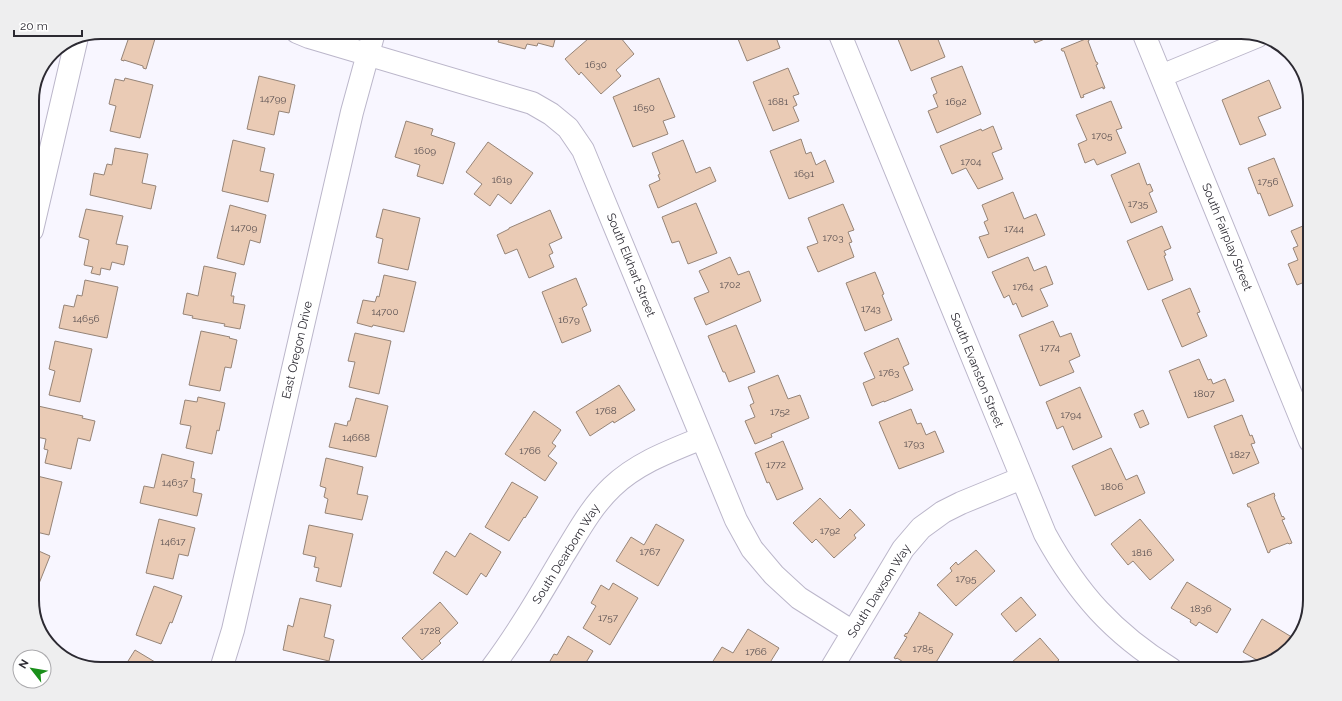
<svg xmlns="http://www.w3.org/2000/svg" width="1342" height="701" viewBox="0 0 1342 701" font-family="Raleway,sans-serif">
  <rect width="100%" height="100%" fill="#f8f6ff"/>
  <path fill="#eacbb5" stroke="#968477" d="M 130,32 L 157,32 L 146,69 L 143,68 L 143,66 L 124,60 L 124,61 L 121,60 L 129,37 L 127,36 L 128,33 L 129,34 Z
    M 466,32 L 484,32 L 482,37 Z
    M 501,32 L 557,32 L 553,47 L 538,43 L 537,46 L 527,44 L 525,49 L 498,42 Z
    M 596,32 L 616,32 L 634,54 L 616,70 L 621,76 L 601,94 L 581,72 L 579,75 L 565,59 Z
    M 744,32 L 774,32 L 780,48 L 747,61 L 738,39 L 746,36 Z
    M 895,32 L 935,32 L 945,57 L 911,71 Z
    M 1030,32 L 1062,32 L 1035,43 Z
    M 1088,38 L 1089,41 L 1088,41 L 1096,62 L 1097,62 L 1098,64 L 1096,65 L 1105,88 L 1103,89 L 1103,87 L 1083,95 L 1084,97 L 1081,98 L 1064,51 L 1062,51 L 1061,49 Z
    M 962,66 L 981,114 L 937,133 L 928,111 L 938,107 L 933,95 L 937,93 L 931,78 Z
    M 788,68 L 799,94 L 793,96 L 797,105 L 793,107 L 799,121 L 773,131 L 753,82 Z
    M 259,76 L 295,85 L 289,113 L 279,111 L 274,135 L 247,129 Z
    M 125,78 L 153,85 L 140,138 L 110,131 L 116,106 L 109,104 L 115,79 L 124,81 Z
    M 659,78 L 675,117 L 663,121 L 668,134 L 633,147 L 613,97 Z
    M 1269,80 L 1281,108 L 1258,117 L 1266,135 L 1240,145 L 1222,100 Z
    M 1111,101 L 1122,128 L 1116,130 L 1126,153 L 1097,165 L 1094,159 L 1085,163 L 1078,144 L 1087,140 L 1076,115 Z
    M 406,121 L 433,129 L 431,135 L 455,143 L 443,184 L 417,176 L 420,165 L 395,157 Z
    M 993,126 L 1002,149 L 992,153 L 1003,179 L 978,189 L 966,168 L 952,174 L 940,146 L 981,129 L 982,131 Z
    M 801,139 L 806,154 L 811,152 L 816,165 L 825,160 L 834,182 L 789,199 L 770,151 Z
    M 233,140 L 265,148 L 260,171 L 274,174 L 268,202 L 222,191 Z
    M 683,140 L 696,173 L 710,167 L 716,181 L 658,208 L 649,185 L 660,180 L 658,175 L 660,174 L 652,153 Z
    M 488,142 L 533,173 L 511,204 L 498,194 L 490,206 L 474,194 L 482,184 L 466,172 Z
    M 115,148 L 148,154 L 142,183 L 156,186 L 151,209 L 90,195 L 94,173 L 104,175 L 107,164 L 112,165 Z
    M 1274,158 L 1293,206 L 1269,216 L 1260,193 L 1258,194 L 1248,168 Z
    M 1139,163 L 1147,185 L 1150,184 L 1153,191 L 1149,193 L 1157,212 L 1131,223 L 1111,175 Z
    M 1013,192 L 1024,219 L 1036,214 L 1045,235 L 988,258 L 979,237 L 989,234 L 984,222 L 988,220 L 982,205 Z
    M 696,203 L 717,253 L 688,264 L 679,241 L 672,243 L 662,217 Z
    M 843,204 L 854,230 L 848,232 L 852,242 L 849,243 L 854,257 L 818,272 L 807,247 L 818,243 L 808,218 Z
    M 230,205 L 266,215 L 260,243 L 250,240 L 244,265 L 217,258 Z
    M 86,209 L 123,216 L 116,244 L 128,246 L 124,265 L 112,262 L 110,270 L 101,268 L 100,275 L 91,273 L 93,267 L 84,265 L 89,240 L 79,237 Z
    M 383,209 L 420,218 L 408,270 L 378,263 L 383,239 L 376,237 Z
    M 550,210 L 562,238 L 549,244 L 553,253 L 549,255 L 554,267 L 529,278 L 517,249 L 505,254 L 497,235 L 509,229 L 509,228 Z
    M 1310,223 L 1310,280 L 1297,285 L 1288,264 L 1298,260 L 1293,248 L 1298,246 L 1291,231 Z
    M 1162,226 L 1171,248 L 1164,251 L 1166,255 L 1164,256 L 1173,280 L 1148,290 L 1127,241 Z
    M 730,257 L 738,275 L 749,271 L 761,301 L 706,325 L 694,298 L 709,292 L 699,271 Z
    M 1028,257 L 1034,271 L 1046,266 L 1053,284 L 1040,289 L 1048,306 L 1022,317 L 1016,303 L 1013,305 L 1009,295 L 1004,298 L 992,272 Z
    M 204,266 L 236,273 L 231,296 L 234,296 L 233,303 L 245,305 L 240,329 L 224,326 L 225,324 L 192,318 L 193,316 L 183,314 L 187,293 L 198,296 Z
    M 875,272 L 884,294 L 882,295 L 892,320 L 865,331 L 846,283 Z
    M 384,275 L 416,282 L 404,332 L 373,325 L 372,327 L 357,323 L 363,300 L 375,302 L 377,296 L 379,297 Z
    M 576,278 L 587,305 L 582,308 L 591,331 L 562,343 L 542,292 Z
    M 85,280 L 118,287 L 107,338 L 59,328 L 64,305 L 74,307 L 77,295 L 82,296 Z
    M 1190,288 L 1200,312 L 1197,313 L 1207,336 L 1182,347 L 1162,300 Z
    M 1310,299 L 1310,317 L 1304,302 Z
    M 1053,321 L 1060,337 L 1071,333 L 1080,356 L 1069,361 L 1074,372 L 1040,386 L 1019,335 Z
    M 736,325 L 755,372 L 729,382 L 725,372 L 723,372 L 708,336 Z
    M 201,331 L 230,337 L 229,338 L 237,340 L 231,368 L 225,367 L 220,391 L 189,385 Z
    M 355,333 L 391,341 L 379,394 L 349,387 L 355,362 L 348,361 Z
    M 898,338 L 909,364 L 903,367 L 913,390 L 884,402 L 884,401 L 872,406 L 863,383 L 875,378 L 864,353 Z
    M 55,341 L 92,349 L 80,402 L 49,395 L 55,371 L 49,369 Z
    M 1199,359 L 1208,380 L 1211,379 L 1213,384 L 1225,379 L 1234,401 L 1188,418 L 1169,371 Z
    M 778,375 L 788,399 L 800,395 L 809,418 L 771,434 L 772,437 L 755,444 L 745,421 L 755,417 L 750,405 L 754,403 L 748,387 Z
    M 619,385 L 635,410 L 614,423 L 613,421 L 590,436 L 576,412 Z
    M 1080,387 L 1102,437 L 1073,450 L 1063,426 L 1057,429 L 1046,402 Z
    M 198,397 L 225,403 L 219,431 L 217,430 L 212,454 L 186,448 L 191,426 L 180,424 L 185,400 L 197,402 Z
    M 356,398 L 388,406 L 376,457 L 329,447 L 335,423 L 347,426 L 348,421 L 350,421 Z
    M 38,406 L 83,416 L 82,418 L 95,421 L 90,441 L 78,438 L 71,469 L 45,463 L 48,450 L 44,449 L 46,439 L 32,436 Z
    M 911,409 L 917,424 L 921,423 L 926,435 L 935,431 L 944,452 L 899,469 L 879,422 Z
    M 1143,410 L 1149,424 L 1140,428 L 1134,414 Z
    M 534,411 L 561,430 L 552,443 L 556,446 L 548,456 L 557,463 L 545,481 L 505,454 Z
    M 1242,415 L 1250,436 L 1252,435 L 1255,443 L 1251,444 L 1259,463 L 1233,474 L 1214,426 Z
    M 783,441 L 803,489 L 777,500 L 769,482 L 767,483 L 755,453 Z
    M 1111,448 L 1126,480 L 1137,475 L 1145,493 L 1095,516 L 1072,466 Z
    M 162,454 L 194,462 L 191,478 L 195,479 L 193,492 L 202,494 L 197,516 L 140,503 L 144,486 L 154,488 Z
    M 326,458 L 363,467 L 357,494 L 368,496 L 362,520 L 325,513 L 328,499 L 324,497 L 326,488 L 320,486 Z
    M 33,475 L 62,482 L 49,535 L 32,531 L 32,476 Z
    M 512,482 L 538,497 L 525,518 L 524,517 L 509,541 L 485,527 Z
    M 1274,493 L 1275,496 L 1274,497 L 1282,517 L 1283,516 L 1285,519 L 1282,520 L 1292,543 L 1289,544 L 1288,543 L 1270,550 L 1270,552 L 1268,553 L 1250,507 L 1248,507 L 1247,504 Z
    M 820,498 L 840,519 L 850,509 L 865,525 L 854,535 L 856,538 L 834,558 L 816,539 L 812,543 L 793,523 Z
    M 159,519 L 195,528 L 188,556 L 179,554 L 173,579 L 146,573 Z
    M 1140,519 L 1174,560 L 1150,580 L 1133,561 L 1128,565 L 1111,544 Z
    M 656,524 L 684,540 L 658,586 L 616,561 L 631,537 L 644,545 Z
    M 309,525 L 353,534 L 341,587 L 316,581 L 319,568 L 314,567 L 316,557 L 303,554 Z
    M 470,533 L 501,552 L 486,577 L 481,573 L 467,595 L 433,573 L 446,551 L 455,557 Z
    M 32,548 L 50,556 L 32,601 Z
    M 976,550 L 995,571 L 956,606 L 937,585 L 952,571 L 950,568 L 956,562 L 958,565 Z
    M 1187,582 L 1231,609 L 1217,633 L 1199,622 L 1196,626 L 1190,622 L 1191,620 L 1171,608 Z
    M 613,583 L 638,598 L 610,645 L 583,628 L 596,606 L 591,603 L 601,585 L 609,590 Z
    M 154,586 L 182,596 L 172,623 L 170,622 L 161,644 L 136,635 Z
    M 1021,597 L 1036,615 L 1016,632 L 1001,614 Z
    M 300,598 L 331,605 L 324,637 L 334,640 L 329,661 L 283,650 L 288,625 L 293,627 Z
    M 440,602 L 458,623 L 439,641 L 441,643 L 422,660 L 402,638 Z
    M 919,612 L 953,634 L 932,669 L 914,669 L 897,658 L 896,659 L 894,658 L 907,637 L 904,636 L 906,633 L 907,634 L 919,614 Z
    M 1262,619 L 1295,639 L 1279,657 L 1262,663 L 1243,652 Z
    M 748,629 L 779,648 L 766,669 L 758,669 L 755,667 L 754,669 L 708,669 L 722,647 L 733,653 Z
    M 568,636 L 593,651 L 582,669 L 551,669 L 554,663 L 550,661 L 554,654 L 557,655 Z
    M 1040,638 L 1059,660 L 1054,664 L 1058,669 L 1017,669 L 1012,662 Z
    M 135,650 L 160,665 L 157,669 L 123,669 Z"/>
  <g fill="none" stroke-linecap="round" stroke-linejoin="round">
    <g stroke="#bbb6ca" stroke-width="24">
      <path id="minor" d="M 297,32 L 309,37 L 532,103 L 551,114 L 568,128 L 583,150 L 736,520 L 752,549 L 774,575 L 799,598 L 853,632
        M 839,32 L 1045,534 C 1078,594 1113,633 1171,669
        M 1143,32 L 1310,441
        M 1161,76 L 1258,36
        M 32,230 L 77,37
        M 221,669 L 233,630 L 352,112 L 374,32
        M 491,669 C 518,633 540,595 563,556 C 578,532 591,507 612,487 C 637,463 670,451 702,438
        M 831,669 L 903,549 L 921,528 L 943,512 L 961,503 L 1022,478"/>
    </g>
    <use href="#minor" stroke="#fff" stroke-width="22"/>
  </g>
  <g text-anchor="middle" stroke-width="4" stroke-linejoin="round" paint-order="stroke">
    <g font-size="10" fill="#5c5253">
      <text x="596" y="68">1630</text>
      <text x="273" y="102">14799</text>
      <text x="778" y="105">1681</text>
      <text x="956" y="105">1692</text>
      <text x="644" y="111">1650</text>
      <text x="1102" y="139">1705</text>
      <text x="425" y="154">1609</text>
      <text x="971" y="165">1704</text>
      <text x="804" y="177">1691</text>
      <text x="502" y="183">1619</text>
      <text x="1268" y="185">1756</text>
      <text x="1138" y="207">1735</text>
      <text x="244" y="231">14709</text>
      <text x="1014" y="232">1744</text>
      <text x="833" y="241">1703</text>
      <text x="730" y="288">1702</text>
      <text x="1023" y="290">1764</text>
      <text x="871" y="312">1743</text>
      <text x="385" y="315">14700</text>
      <text x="86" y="322">14656</text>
      <text x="569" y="323">1679</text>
      <text x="1050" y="351">1774</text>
      <text x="889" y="376">1763</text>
      <text x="1204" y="397">1807</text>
      <text x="606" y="414">1768</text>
      <text x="780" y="415">1752</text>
      <text x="1071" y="418">1794</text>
      <text x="356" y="441">14668</text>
      <text x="914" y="447">1793</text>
      <text x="530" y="454">1766</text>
      <text x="1240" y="458">1827</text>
      <text x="776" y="468">1772</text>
      <text x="175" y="486">14637</text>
      <text x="1112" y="490">1806</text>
      <text x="830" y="534">1792</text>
      <text x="173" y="545">14617</text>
      <text x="650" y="555">1767</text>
      <text x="1142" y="556">1816</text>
      <text x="966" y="582">1795</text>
      <text x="1201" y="612">1836</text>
      <text x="608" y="621">1757</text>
      <text x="430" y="634">1728</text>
      <text x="923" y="652">1785</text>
      <text x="756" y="655">1766</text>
    </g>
    <g font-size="12" fill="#2c2a32" stroke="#fff">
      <text transform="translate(1227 237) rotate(68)" y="4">South Fairplay Street</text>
      <text transform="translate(631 265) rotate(68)" y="4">South Elkhart Street</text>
      <text transform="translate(297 350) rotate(-77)" y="4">East Oregon Drive</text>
      <text transform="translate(977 370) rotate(68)" y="4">South Evanston Street</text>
      <text transform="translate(566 554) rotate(-58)" y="4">South Dearborn Way</text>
      <text transform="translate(879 591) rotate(-58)" y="4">South Dawson Way</text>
    </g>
  </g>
  <path d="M0 0H1342V701H0ZM101 39H1241A62 62 0 0 1 1303 101V600A62 62 0 0 1 1241 662H101A62 62 0 0 1 39 600V101A62 62 0 0 1 101 39Z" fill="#eeeeef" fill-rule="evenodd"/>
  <path fill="none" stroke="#2c2a32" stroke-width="2" d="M101 39H1241A62 62 0 0 1 1303 101V600A62 62 0 0 1 1241 662H101A62 62 0 0 1 39 600V101A62 62 0 0 1 101 39Z"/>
  <g transform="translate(32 669) rotate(301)"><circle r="19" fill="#ffffff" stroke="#abaaad"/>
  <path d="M0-3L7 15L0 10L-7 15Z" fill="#1a8f1a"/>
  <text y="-6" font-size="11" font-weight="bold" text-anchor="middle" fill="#2c2a32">N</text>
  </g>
  <path d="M14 30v6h68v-6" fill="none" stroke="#2c2a32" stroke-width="2"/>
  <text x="20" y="30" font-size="12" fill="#2c2a32" stroke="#ffffff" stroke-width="3" paint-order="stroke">20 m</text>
</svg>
